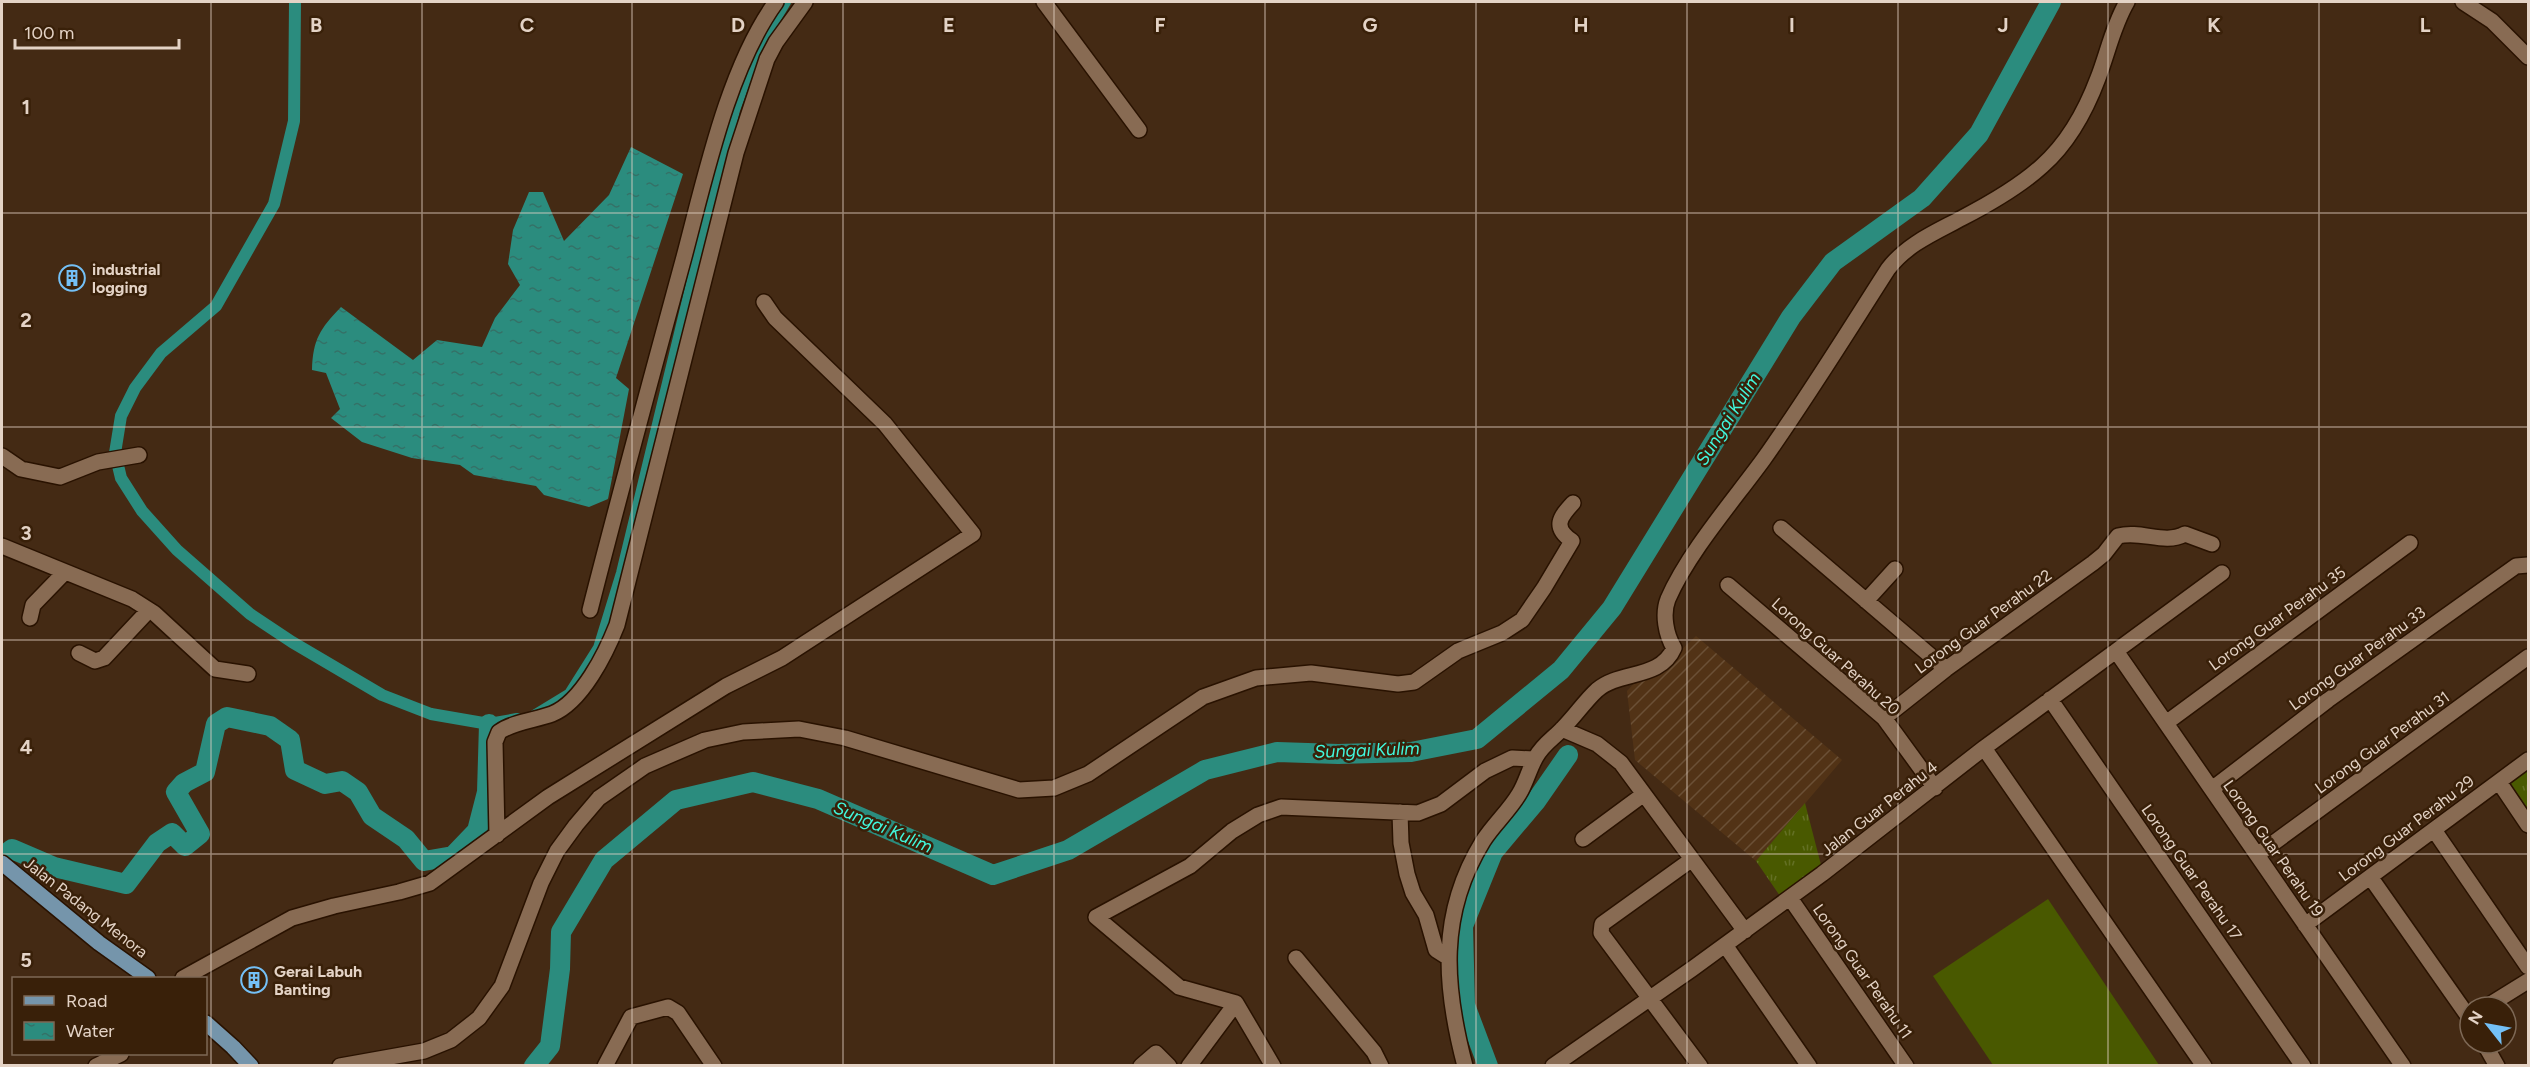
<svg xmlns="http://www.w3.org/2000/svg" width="2530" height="1067" viewBox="0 0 2530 1067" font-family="Figtree,sans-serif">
  <defs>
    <pattern id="industrial-furrows" width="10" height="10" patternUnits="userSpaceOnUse" patternTransform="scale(1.5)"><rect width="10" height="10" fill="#523316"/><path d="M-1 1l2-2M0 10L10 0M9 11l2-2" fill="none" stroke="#6b5036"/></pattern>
    <pattern id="grass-tufts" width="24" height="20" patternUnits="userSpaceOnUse" patternTransform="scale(1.5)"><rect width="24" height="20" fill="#495900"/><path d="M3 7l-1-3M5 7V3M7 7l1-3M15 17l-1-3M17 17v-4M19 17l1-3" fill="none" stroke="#637024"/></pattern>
    <pattern id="water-ripples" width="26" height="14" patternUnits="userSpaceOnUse" patternTransform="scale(1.5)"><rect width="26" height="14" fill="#2b8c7e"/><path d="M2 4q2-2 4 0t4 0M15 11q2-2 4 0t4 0" fill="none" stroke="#347167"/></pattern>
  </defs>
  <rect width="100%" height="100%" fill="#442a14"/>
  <path fill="url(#industrial-furrows)" d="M 1696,636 L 1842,760 L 1756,861 L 1635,760 L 1627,691 L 1640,677 L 1655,675 Z"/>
  <path fill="url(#grass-tufts)" d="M 2528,767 L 2528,809 L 2510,782 Z
    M 1805,803 L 1821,865 L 1780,896 L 1756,861 Z"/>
  <path fill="#495900" d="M 2048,899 L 2159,1065 L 1993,1065 L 1933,976 Z"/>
  <path fill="url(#water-ripples)" d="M 631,147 L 683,174 L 616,378 L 629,389 L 608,499 L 589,507 L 544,495 L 536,486 L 474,475 L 460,465 L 412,458 L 362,442 L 331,418 L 340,409 L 326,373 L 312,370 C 313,339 320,329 341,307 L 413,360 L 437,340 L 482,347 L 495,318 L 520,285 L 508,264 L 513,230 L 529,192 L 543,192 L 564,241 L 609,195 Z"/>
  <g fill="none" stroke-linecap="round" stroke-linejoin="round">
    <path stroke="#2b8c7e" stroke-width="12" d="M 295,2 L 294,121 L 274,204 L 216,306 L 161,353 L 135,388 L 121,416 L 115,453 L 121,478 L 142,511 L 177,550 L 250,614 L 292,642 L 382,695 L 431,714 L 489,724 L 517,719
      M 534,716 L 570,694 L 599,648 L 622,573 L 734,110 L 756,50 L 785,2"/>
    <path stroke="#2b8c7e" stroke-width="20" d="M 2,857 L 12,849 L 54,867 L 126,884 L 157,843 L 172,833 L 185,846 L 200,834 L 176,792 L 184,783 L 205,772 L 216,724 L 227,717 L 270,726 L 290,740 L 295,770 L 325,784 L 342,781 L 358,792 L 372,816 L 406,839 L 424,861 L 453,856 L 477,831 L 487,792 L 489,724
      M 534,1066 L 550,1046 L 560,969 L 561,932 L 604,860 L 676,800 L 753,782 L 818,799 L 993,875 L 1068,850 L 1205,770 L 1277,752 L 1338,754 L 1411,752 L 1477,739 L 1561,670 L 1612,608 L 1791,317 L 1833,262 L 1922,198 L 1979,134 L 2051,2
      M 1488,1066 L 1465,1005 L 1463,926 L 1493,852 L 1536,801 L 1568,755"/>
    <g stroke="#291200" stroke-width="18">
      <path id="minor" d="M 1044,2 L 1139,130
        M 2463,2 L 2492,21 L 2528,57
        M 2,456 L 21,469 L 60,477 L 98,462 L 139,455
        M 1781,528 L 1946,669
        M 2,546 L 132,599 L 154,613 L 215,669 L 248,674
        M 1728,585 L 1884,718 L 1935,788
        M 1866,601 L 1895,569
        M 590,610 C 620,492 652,375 684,257 C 705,178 728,68 776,2
        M 30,618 L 33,605 L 65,572
        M 2116,651 L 2403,1066
        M 79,653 L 95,661 L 104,658 L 149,610
        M 2050,699 L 2303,1066
        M 1884,718 L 1946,669 L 2093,563 L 2104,554 L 2118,536 C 2142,530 2164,545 2185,534 L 2212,544
        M 2166,723 L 2410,543
        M 1562,729 L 1597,744 L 1621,763 L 1745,931
        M 1984,748 L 2204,1066
        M 2499,782 L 2528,825
        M 2212,789 L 2328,700 L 2516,566 L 2528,565
        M 1400,812 L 1401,843 L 1407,874 L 1413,893 L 1426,915 L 1436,950 L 1447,957
        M 2434,830 L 2528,967
        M 497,835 L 495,742 L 499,732 C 513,722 536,720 552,714 C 582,702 606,653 617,625 L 736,153 L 767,59 L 776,42 L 805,2
        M 1583,839 L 1644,794
        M 2257,855 L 2528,657
        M 1691,860 L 1602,924 L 1601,933 L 1700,1066
        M 2371,878 L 2470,1019
        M 1790,898 L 1906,1066
        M 2305,925 L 2528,760
        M 1725,945 L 1809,1066
        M 1296,958 L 1374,1052 L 1381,1066
        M 183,978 L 292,918 L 334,906 L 399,892 L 430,883 L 548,797 L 726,686 L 782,658 L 973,534 L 885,424 L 775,318 L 764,302
        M 2486,1007 L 2528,981
        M 2484,1043 L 2497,1066
        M 96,1066 L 121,1054
        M 340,1066 L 424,1051 L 451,1040 L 479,1018 L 502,986 L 541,883 L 557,851 L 576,825 L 599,798 L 645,766 L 705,740 L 743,732 L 799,729 L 845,738 L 1019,790 L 1054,788 L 1088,774 L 1203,697 L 1256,678 L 1311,673 L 1398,684 L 1414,682 L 1458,651 L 1502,633 L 1522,620 L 1544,588 L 1572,541 C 1552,527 1560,517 1573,503
        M 605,1066 L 631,1017 L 668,1007 L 678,1013 L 714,1066
        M 1141,1066 L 1156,1053 L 1169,1066
        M 1189,1066 L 1236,1003
        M 1273,1066 L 1236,1003 L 1179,987 L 1096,917 L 1190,866 L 1232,831 L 1258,815 L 1281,807 L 1418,813 L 1441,804 L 1485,771 L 1512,758 L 1534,759
        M 1465,1066 C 1444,986 1438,914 1483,841 C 1493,825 1509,811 1519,794 C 1526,783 1529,769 1536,757 C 1543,744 1554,738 1563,728 C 1575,716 1585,701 1597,690 C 1620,670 1660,680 1674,648 C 1666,635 1662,614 1668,599 C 1688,553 1733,501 1763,460 C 1807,398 1847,333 1888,269 C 1907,244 1934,233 1962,218 C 1989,204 2019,187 2042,166 C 2068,143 2086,110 2098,78 C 2108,52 2113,26 2127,2
        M 1553,1066 L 1692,969 L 1822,874 L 1984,748 L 2222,573"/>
    </g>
    <g stroke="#291200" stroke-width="18">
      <path id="major" d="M 2,863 L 99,943 L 148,978
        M 206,1023 L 233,1047 L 251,1066"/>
    </g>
    <use href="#minor" stroke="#886b53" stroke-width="15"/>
    <use href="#major" stroke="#7595ab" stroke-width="15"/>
  </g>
  <path fill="none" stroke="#e4d3c6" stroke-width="1.5" stroke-opacity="0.55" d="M 211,2 L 211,1066M 422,2 L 422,1066M 632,2 L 632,1066M 843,2 L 843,1066M 1054,2 L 1054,1066M 1265,2 L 1265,1066M 1476,2 L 1476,1066M 1687,2 L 1687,1066M 1898,2 L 1898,1066M 2108,2 L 2108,1066M 2319,2 L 2319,1066M 2,213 L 2528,213M 2,427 L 2528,427M 2,640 L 2528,640M 2,854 L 2528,854"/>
  <defs>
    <g id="building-ring" transform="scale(1.35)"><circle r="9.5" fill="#392009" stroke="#74c0f6" stroke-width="1.5"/><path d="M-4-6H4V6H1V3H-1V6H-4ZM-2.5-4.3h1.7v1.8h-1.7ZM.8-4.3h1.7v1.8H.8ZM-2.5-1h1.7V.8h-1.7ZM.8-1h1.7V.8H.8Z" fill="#74c0f6"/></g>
  </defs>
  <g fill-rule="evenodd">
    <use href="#building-ring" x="72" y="278"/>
    <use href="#building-ring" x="254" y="980"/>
  </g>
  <g text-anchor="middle" stroke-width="5" stroke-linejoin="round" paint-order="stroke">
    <g font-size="16" font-weight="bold" fill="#e4d3c6" stroke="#392009" text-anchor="start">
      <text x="92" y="275">industrial<tspan x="92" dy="18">logging</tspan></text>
      <text x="274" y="977">Gerai Labuh<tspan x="274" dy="18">Banting</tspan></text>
    </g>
    <g font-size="16" fill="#e4d3c6" stroke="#392009">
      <text transform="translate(2277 618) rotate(-36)" y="6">Lorong Guar Perahu 35</text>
      <text transform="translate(1983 621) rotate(-36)" y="6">Lorong Guar Perahu 22</text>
      <text transform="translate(1836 656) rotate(42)" y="6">Lorong Guar Perahu 20</text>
      <text transform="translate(2357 658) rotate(-36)" y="6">Lorong Guar Perahu 33</text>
      <text transform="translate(2382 742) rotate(-36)" y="6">Lorong Guar Perahu 31</text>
      <text transform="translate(1879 808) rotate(-38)" y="6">Jalan Guar Perahu 4</text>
      <text transform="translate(2406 828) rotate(-37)" y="6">Lorong Guar Perahu 29</text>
      <text transform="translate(2274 848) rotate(55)" y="6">Lorong Guar Perahu 19</text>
      <text transform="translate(2192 872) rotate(55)" y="6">Lorong Guar Perahu 17</text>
      <text transform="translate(86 907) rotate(38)" y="6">Jalan Padang Menora</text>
      <text transform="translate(1863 971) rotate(55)" y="6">Lorong Guar Perahu 11</text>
    </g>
    <g font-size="18" font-style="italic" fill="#41f6dc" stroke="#392009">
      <text transform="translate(1728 419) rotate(-58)" y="6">Sungai Kulim</text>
      <text transform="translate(1367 750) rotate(-2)" y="6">Sungai Kulim</text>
      <text transform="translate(883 827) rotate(23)" y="6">Sungai Kulim</text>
    </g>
  </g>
  <g font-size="20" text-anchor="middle" font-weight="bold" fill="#e4d3c6" stroke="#392009" stroke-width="5" stroke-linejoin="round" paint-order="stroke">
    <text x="316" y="32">B</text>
    <text x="527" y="32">C</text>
    <text x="738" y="32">D</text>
    <text x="949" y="32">E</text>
    <text x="1160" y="32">F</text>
    <text x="1370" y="32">G</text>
    <text x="1581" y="32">H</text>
    <text x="1792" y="32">I</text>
    <text x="2003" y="32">J</text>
    <text x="2214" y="32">K</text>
    <text x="2425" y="32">L</text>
    <text x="26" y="114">1</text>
    <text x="26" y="327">2</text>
    <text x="26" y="540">3</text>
    <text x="26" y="754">4</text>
    <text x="26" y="967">5</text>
  </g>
  <rect width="2530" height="1067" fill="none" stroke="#e4d3c6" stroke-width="6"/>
  <rect x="12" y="977" width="195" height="78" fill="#392009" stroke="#7d6855" stroke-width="1.5"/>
  <rect x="24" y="996" width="30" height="9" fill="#7595ab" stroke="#7d6855" stroke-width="1.5"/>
  <text x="66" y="1007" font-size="18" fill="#e4d3c6">Road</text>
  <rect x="24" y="1022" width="30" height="18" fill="url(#water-ripples)" stroke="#7d6855" stroke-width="1.5"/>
  <text x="66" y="1037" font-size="18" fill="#e4d3c6">Water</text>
  <g transform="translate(2488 1025) rotate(301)"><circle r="28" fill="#392009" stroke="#7d6855" stroke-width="1.5"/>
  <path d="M0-4.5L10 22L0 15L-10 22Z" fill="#74c0f6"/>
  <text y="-9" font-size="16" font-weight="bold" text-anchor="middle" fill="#e4d3c6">N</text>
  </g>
  <path d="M15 39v9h164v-9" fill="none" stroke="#e4d3c6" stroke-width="3"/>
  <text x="24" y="39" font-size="18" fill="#e4d3c6" stroke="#392009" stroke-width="4.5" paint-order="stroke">100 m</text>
</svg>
